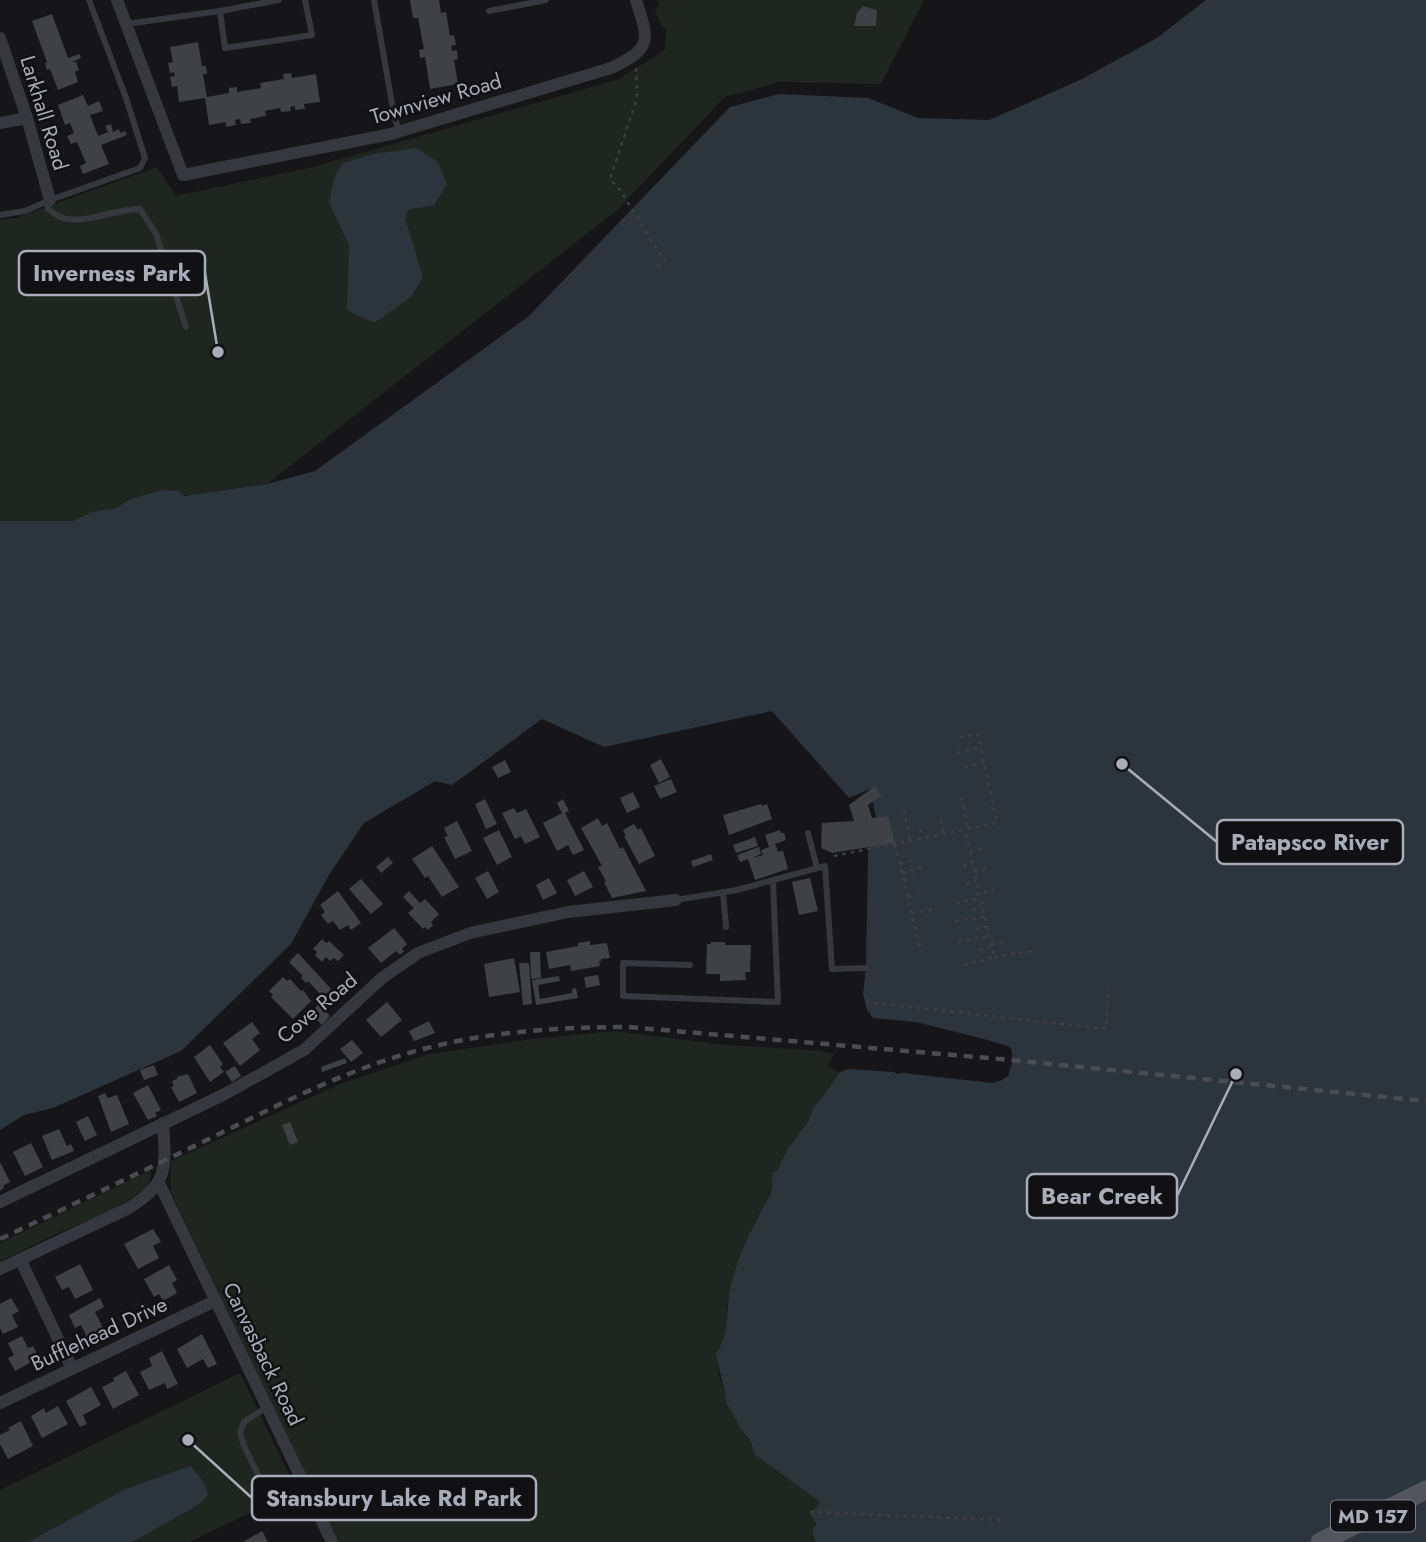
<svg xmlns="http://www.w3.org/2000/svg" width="1426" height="1542" viewBox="0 0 1426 1542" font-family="Jost,sans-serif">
  <rect width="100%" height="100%" fill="#161618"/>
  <path fill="#1e261f" d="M 658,0 L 924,0 L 881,84 L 779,82 L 725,97 L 616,211 L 267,484 L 183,496 L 178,491 L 161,490 L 130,499 L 116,508 L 91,512 L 73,521 L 0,521 L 0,220 L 16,218 L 157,167 L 176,196 L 313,167 L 619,79 L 665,50 L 666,28 L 662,27 L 655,11 L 659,5 Z
    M 615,1031 L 717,1044 L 822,1051 L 834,1054 L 827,1066 L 840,1072 L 821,1099 L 813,1108 L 808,1122 L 787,1150 L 777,1172 L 773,1174 L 771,1177 C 777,1192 750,1230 744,1246 C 738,1262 731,1280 728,1298 C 726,1310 728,1323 725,1335 C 723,1346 718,1356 718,1367 C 718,1378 726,1391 726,1404 C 732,1410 734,1418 739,1425 C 746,1436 753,1445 758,1457 L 766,1462 L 820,1502 C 815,1511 817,1521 813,1530 L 816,1542 L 338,1542 L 171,1192 L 171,1161 L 340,1084 L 429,1054 L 532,1039 Z
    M 151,1170 L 150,1180 L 146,1188 L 111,1211 L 56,1234 L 0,1261 L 0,1243 Z
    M 240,1373 L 305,1508 L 297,1510 L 274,1512 L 264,1506 L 189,1542 L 0,1542 L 0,1490 Z"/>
  <path fill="#2c353c" d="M 1206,0 L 1426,0 L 1426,1542 L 816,1542 L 812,1530 L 816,1524 L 810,1512 L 817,1507 L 820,1502 L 754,1454 C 753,1441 745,1435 738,1424 C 733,1417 732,1410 726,1404 C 726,1387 718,1371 716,1353 C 731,1334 725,1307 731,1284 C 735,1269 741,1252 748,1237 C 751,1230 755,1225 758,1218 C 763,1205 776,1191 771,1178 L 773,1173 L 777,1171 L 787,1150 L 808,1122 L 813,1108 L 821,1099 L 840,1072 L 848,1069 L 894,1072 L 897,1074 L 903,1073 L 993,1083 L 1002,1080 L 1008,1076 L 1012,1064 L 1012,1050 L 1008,1046 L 984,1039 L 916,1022 L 873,1018 L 867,1010 L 863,994 L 866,968 L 868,855 L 876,817 L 870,789 L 849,798 L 772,711 L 604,747 L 542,719 L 452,785 L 435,781 L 364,823 L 329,875 L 291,944 L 181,1051 L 53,1108 L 24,1115 L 0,1130 L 0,521 L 73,521 L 91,512 L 116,508 L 130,499 L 161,490 L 178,491 L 184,496 L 267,484 L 315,471 L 529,316 L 730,107 L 779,94 L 868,98 L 918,118 L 989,120 L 1080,80 L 1157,38 Z
    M 417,148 L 438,162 L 447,184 L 434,205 L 408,210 L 405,218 L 423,277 L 411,297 L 374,323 L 347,310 L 349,245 L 329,202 L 335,175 L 343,163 L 373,154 Z
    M 190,1466 C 200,1475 205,1483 208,1495 L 198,1505 L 132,1542 L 29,1542 L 123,1490 Z"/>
  <path fill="#404145" d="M 410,0 L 439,0 L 441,13 L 446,12 L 450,36 L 454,35 L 456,45 L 451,46 L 452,51 L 457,50 L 458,59 L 454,60 L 458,84 L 430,89 L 425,57 L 420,58 L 419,50 L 424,49 L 418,18 L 413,18 Z
    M 863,6 L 877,10 L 876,26 L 854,26 L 857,13 Z
    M 52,14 L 68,58 L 79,54 L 81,58 L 72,62 L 76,62 L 79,70 L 75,72 L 78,82 L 58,90 L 50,69 L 47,70 L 45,63 L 47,62 L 32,21 Z
    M 198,42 L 202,66 L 206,66 L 207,74 L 203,74 L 207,97 L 229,93 L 229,88 L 237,87 L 237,92 L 261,88 L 260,83 L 284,79 L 283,74 L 291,73 L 292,78 L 316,74 L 320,102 L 304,104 L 305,109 L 295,110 L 295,106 L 290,107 L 291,111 L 281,112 L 280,108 L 265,111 L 266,116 L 250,119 L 251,123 L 241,124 L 240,119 L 235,120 L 236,125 L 226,127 L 226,122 L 209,125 L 205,98 L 179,102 L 177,86 L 172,87 L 170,77 L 175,76 L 174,72 L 170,73 L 168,63 L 173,62 L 170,47 Z
    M 83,95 L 88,106 L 99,101 L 103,111 L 90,115 L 98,136 L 108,132 L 105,126 L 111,124 L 113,132 L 119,129 L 120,133 L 125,131 L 127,135 L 101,145 L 109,164 L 83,174 L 80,166 L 86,163 L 77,142 L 71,144 L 67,136 L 74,133 L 70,123 L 65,125 L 58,105 Z
    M 661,759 L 670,777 L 659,783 L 650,765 Z
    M 505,760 L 511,772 L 498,778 L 492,767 Z
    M 671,779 L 677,792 L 660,799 L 654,786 Z
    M 875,786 L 881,796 L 868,805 L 872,818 L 888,816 L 895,843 L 832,853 L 821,848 L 822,823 L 854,821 L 849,805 Z
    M 633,792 L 640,807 L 627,813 L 620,798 Z
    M 485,799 L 497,824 L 486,829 L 475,804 Z
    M 563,799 L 569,811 L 565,813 L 584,850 L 573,855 L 568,845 L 557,851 L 543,823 L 562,813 L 557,803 Z
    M 761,804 L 762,806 L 767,804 L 772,819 L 729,835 L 723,815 Z
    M 514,808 L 517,813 L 526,809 L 540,837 L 525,844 L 521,836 L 515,839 L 502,813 Z
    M 598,818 L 602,826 L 607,823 L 620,849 L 623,847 L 646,891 L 612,898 L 604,882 L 606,881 L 598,867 L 602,866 L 581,828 Z
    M 457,821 L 472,851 L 455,859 L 444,837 L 448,836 L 444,828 Z
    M 634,824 L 638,830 L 641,828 L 655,856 L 639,864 L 624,836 L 626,836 L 623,830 Z
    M 499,830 L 512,857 L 497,865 L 483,838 Z
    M 780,830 L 781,833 L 784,833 L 786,840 L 775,844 L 778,851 L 775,852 L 783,851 L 788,869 L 755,880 L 748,859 L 740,862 L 737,855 L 759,847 L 761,854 L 753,858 L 763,855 L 761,850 L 769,847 L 765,835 Z
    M 755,837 L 758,846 L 736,853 L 733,845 Z
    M 432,846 L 459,887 L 442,897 L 428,876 L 425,878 L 412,859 Z
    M 711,854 L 713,860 L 693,867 L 691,861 Z
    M 388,857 L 393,863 L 381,873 L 376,867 Z
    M 488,871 L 499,892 L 487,899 L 475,878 Z
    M 584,871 L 593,887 L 575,896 L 567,880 Z
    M 549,878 L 557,893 L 543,900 L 536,885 Z
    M 810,878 L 818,911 L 799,915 L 792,882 Z
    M 361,879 L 383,904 L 371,914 L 349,889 Z
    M 338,891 L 361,923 L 351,930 L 348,925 L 340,930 L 333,921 L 328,924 L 321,915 L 325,912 L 320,905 Z
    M 409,891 L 420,903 L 425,899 L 439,914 L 431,922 L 433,925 L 428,930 L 425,927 L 423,929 L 408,913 L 414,908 L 403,897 Z
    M 394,928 L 407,944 L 402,949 L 404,951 L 400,955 L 396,951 L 381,963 L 368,948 Z
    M 322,939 L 326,943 L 329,941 L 344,955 L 338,961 L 334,958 L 330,961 L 326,957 L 322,962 L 315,955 L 317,952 L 313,949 Z
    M 590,941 L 590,945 L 607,943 L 610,958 L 601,959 L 601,961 L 599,961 L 600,966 L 571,971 L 570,965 L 549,969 L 546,952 L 578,946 L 578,943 Z
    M 711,942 L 725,942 L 725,945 L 751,945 L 750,972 L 745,972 L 746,980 L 720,981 L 720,974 L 706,974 L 707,944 L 711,944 Z
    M 530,952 L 540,952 L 541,978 L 531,979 Z
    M 298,953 L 334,992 L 331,994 L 328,992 L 323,997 L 308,981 L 306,983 L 301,978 L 303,976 L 289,962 Z
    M 514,958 L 520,992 L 489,997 L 484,964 Z
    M 519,963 L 529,963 L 532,1004 L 523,1005 Z
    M 598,975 L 600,985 L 586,988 L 584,977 Z
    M 559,976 L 560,981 L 538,985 L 540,999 L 572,993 L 572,989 L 576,988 L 578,998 L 536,1005 L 532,980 Z
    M 283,977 L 287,981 L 290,979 L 301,991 L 303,990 L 311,1001 L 293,1019 L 271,997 L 273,995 L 269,991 Z
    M 387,1002 L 402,1020 L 381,1037 L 366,1020 Z
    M 319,1004 L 330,1016 L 322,1025 L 310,1013 Z
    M 429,1021 L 435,1033 L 414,1041 L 409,1031 Z
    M 252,1022 L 260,1033 L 252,1039 L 260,1050 L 240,1066 L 223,1043 Z
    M 352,1040 L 363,1053 L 351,1062 L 340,1049 Z
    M 210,1045 L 223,1064 L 220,1067 L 224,1072 L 210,1082 L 194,1057 Z
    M 345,1058 L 347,1063 L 322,1072 L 321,1067 Z
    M 154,1065 L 158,1075 L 144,1080 L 140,1070 Z
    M 235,1066 L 241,1076 L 232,1082 L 225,1072 Z
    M 188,1074 L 197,1093 L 179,1102 L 171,1087 L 174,1086 L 172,1081 L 177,1079 L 177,1077 Z
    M 148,1085 L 161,1110 L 155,1113 L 157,1116 L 148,1120 L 133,1093 Z
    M 105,1093 L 108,1098 L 117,1095 L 129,1124 L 111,1132 L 98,1096 Z
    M 88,1116 L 97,1135 L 85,1141 L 76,1122 Z
    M 290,1122 L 298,1142 L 290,1145 L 282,1125 Z
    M 59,1129 L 67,1146 L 71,1144 L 74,1151 L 52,1160 L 42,1136 Z
    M 31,1143 L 43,1167 L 25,1176 L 13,1152 Z
    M 0,1162 L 10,1182 L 3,1186 L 4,1188 L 0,1191 Z
    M 153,1229 L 161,1242 L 153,1246 L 159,1258 L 138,1269 L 124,1244 Z
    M 80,1264 L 93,1290 L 75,1299 L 69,1287 L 62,1290 L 55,1277 Z
    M 169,1265 L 177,1280 L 172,1283 L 177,1293 L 163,1301 L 159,1294 L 154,1297 L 144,1279 Z
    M 11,1298 L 19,1311 L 12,1315 L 18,1327 L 3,1334 L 0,1328 L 0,1304 Z
    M 100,1298 L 104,1307 L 95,1312 L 103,1328 L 87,1337 L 81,1325 L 75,1328 L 69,1315 Z
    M 202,1334 L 217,1364 L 208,1368 L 203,1359 L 187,1368 L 177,1349 Z
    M 22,1336 L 28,1348 L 33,1346 L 39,1358 L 15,1371 L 8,1358 L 14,1355 L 8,1343 Z
    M 162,1351 L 178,1384 L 167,1389 L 165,1383 L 149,1390 L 140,1372 L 152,1366 L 149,1358 Z
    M 126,1371 L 139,1395 L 113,1409 L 102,1387 L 114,1381 L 113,1378 Z
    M 91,1387 L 101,1405 L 83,1415 L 87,1424 L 80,1427 L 66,1401 Z
    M 58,1406 L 68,1424 L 42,1438 L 31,1416 L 44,1408 L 46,1413 Z
    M 21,1421 L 33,1446 L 8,1459 L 0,1444 L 0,1435 L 10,1430 L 8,1428 Z
    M 262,1531 L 268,1542 L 243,1542 Z"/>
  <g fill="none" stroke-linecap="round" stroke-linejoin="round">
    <path stroke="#3d3f44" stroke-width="2.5" stroke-dasharray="3.5 5" stroke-linecap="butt" d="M 636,68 L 637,98 L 610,179 L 620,190 L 665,262 L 652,269
      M 957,753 L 981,748
      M 964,767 L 984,763
      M 962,797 L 967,829
      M 904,810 L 910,841
      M 941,820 L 944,834
      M 920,829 L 921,839
      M 895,844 L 921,952
      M 970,851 L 985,848
      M 834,856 L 997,823 L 978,734 L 955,738
      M 900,864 L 911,861
      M 963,866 L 973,865
      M 974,871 L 990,868
      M 902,873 L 924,866
      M 904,880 L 914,878
      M 966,884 L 976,881
      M 975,894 L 994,890
      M 908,897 L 918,894
      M 956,903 L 980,898
      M 972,910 L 982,907
      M 912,914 L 934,909
      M 955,921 L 984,917
      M 976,929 L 987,927
      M 958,942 L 989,936
      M 991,944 L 1004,942
      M 979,950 L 990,947
      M 994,957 L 1031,951
      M 964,965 L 994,957 L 965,830
      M 866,1002 L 1106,1029 L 1108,988
      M 810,1512 L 1001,1520"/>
    <path stroke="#37383d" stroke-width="6" d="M 374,0 L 394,115 L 399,131
      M 220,11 L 225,48 L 312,35 L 305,0
      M 489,11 L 546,0
      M 126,24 L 220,11 L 279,0
      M 47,202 L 48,209 C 54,213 60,218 67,219 C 91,222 116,209 140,209 L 156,234 L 186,327
      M 0,215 L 25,211 L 50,200 L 140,168 L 145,158 L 126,98 L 89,0
      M 808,833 L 817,868
      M 723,892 L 726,927
      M 676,900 L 737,890 L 825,866 L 832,969 L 866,968
      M 690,965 L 623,963 L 623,996 L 778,1002 L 773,881
      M 267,1407 L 244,1422 L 240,1432 L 244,1446 L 270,1499 C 286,1512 294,1502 309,1494"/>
    <path stroke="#37383d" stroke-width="12" d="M 117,0 L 183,175 L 391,134 L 611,68 C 653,48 649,41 636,0
      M 0,38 L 27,118 L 50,200
      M 0,123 L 27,118
      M 159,1183 L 332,1542
      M 0,1202 L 223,1095 L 304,1050 L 382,978 L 418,953 L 470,933 L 568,912 L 676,900
      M 20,1259 L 72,1368
      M 0,1269 L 127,1209 C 169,1184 166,1168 163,1123
      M 0,1403 L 215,1301"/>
    <path stroke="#53555c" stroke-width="19" d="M 1320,1542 L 1426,1490"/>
    <path stroke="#4a4c52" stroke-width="4.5" stroke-dasharray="9 7" stroke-linecap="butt" d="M 0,1239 C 70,1206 141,1172 211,1138 C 276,1106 342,1072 412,1052 C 482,1032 555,1027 628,1027 L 1000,1059 L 1426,1101"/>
  </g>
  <g text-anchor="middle" stroke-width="5" stroke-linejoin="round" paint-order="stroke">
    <rect fill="#111113" stroke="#7b7e86" stroke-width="2" x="1331" y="1500.5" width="84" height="31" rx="5"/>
    <g font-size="19" font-weight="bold" fill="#a8adb8">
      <text x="1373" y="1523">MD 157</text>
    </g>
    <g font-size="21" fill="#a8adb8" stroke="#111113">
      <text transform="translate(436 99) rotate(-16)" y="7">Townview Road</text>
      <text transform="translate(44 113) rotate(73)" y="7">Larkhall Road</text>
      <text transform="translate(317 1008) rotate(-40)" y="7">Cove Road</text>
      <text transform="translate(99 1334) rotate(-25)" y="7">Bufflehead Drive</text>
      <text transform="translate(263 1354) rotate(64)" y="7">Canvasback Road</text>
    </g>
  </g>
  <path fill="none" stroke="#a8adb8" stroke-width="2.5" d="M218 352L205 273M1122 764L1217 842M1236 1074L1177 1196M188 1440L252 1498"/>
  <g fill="#a8adb8" stroke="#111113" stroke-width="2.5">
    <circle cx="218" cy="352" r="7"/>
    <circle cx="1122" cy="764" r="7"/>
    <circle cx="1236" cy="1074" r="7"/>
    <circle cx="188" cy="1440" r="7"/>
  </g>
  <g fill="#111113" stroke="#a8adb8" stroke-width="2.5">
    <rect x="19" y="251" width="186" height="44" rx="7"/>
    <rect x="1217" y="820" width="186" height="44" rx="7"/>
    <rect x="1027" y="1174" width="150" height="44" rx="7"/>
    <rect x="252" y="1476" width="284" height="44" rx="7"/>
  </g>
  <g font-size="23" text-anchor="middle" font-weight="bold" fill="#a8adb8">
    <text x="112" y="281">Inverness Park</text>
    <text x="1310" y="850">Patapsco River</text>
    <text x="1102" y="1204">Bear Creek</text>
    <text x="394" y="1506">Stansbury Lake Rd Park</text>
  </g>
</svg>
